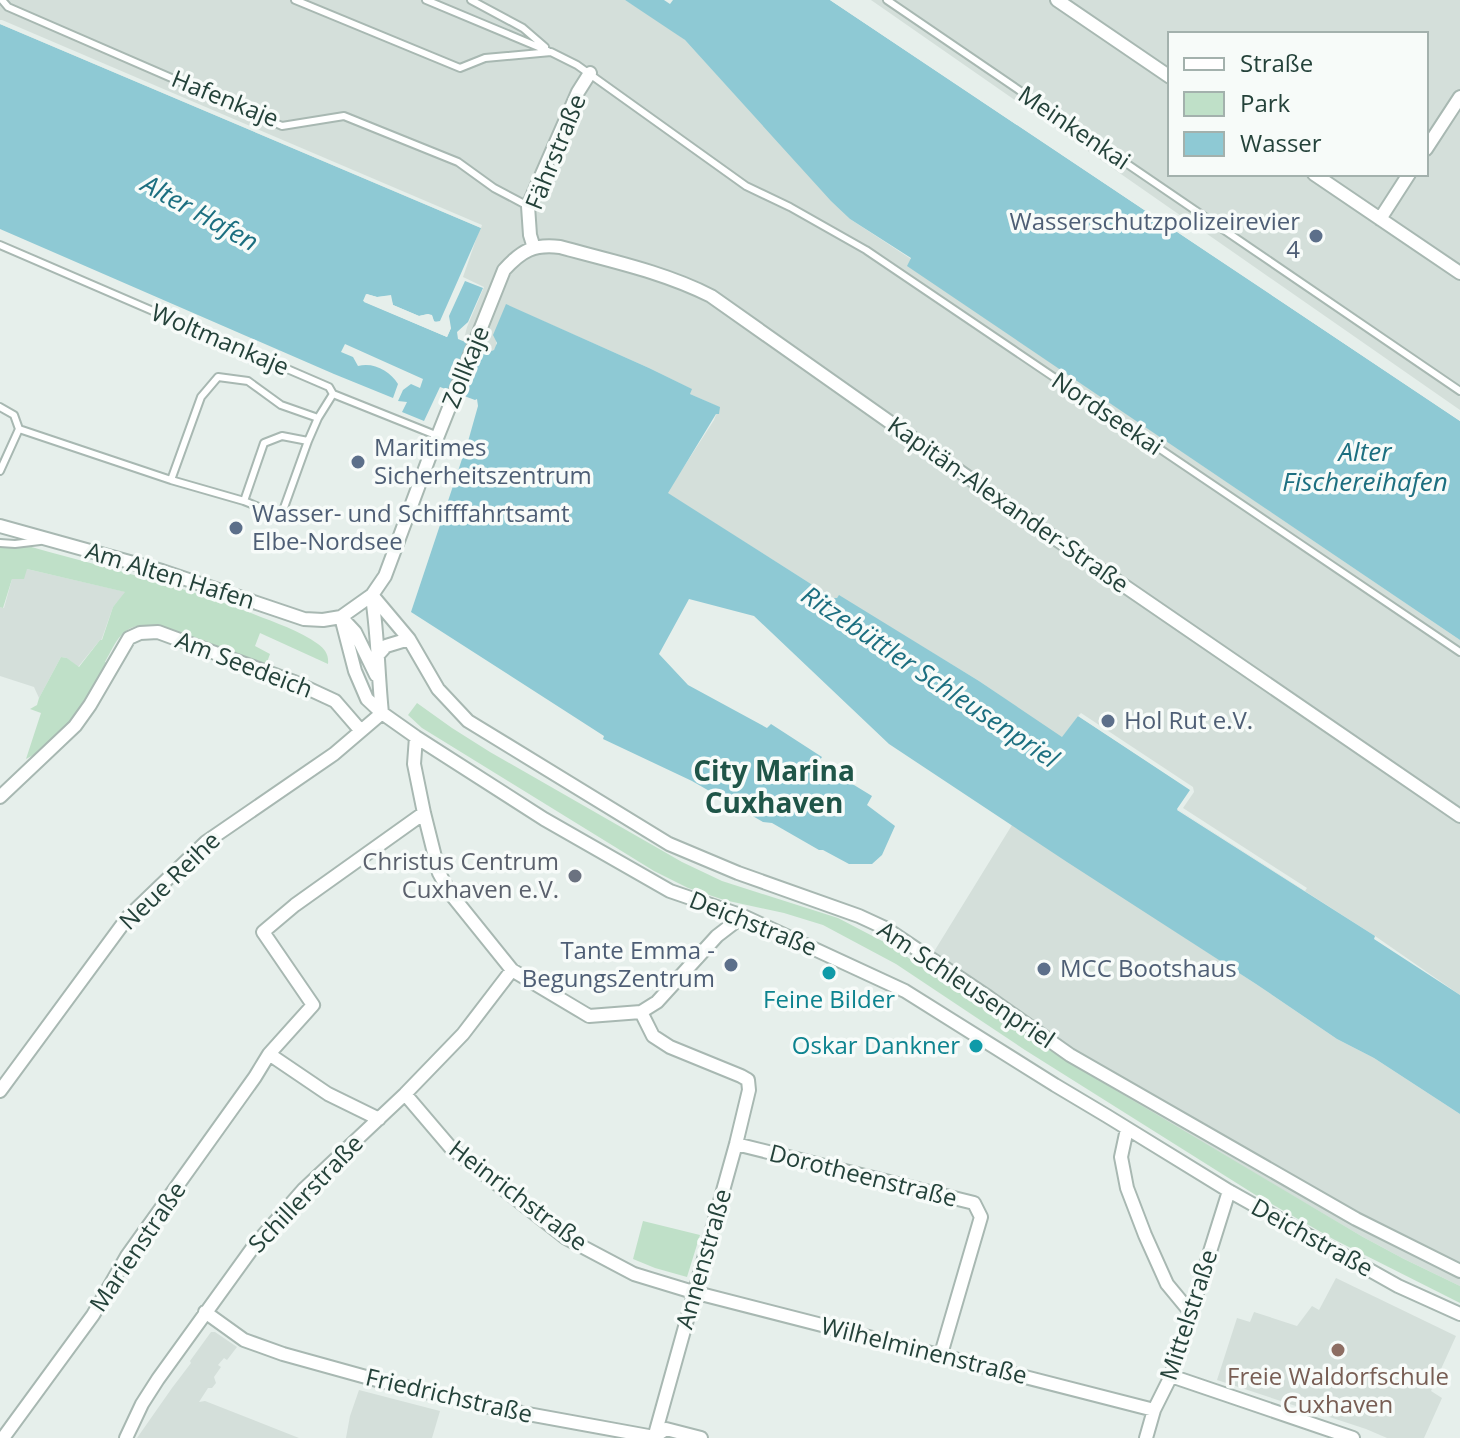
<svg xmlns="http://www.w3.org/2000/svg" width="1460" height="1438" viewBox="0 0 1460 1438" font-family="'Open Sans',sans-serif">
  <rect width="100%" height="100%" fill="#e6efeb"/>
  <path fill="#d4dfda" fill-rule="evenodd" d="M 0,0 L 625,0 L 656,19 L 685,40 L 850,219 L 911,259 L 908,266 L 1460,640 L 1460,995 L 1375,936 L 1177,809 L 1078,716 L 1062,738 L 979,681 L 839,596 L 837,598 L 833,598 L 667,493 L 714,420 L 719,407 L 690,394 L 691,389 L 649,368 L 507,305 L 496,339 L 496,347 L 494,350 L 489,352 L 463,343 L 467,327 L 484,287 L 463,277 L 480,228 L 0,24 Z
    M 871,0 L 1460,0 L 1460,410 ZM 1170,34 L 1426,34 L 1426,174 L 1170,174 Z
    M 27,569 L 126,592 L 113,607 L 101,641 L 100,640 L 78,667 L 67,658 L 61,657 L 39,698 L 34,687 L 0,676 L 0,607 L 4,608 L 12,579 Z
    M 1012,825 L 1256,984 L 1337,1039 L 1374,1058 L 1460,1114 L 1460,1286 L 1404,1259 L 1363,1237 L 1186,1133 L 1075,1066 L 927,970 L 935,950 Z
    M 1336,1278 L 1456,1336 L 1431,1391 L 1442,1398 L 1424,1438 L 1387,1438 L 1366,1429 L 1217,1380 L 1237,1318 L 1250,1322 L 1254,1312 L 1297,1326 L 1312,1306 L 1319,1310 Z
    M 211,1332 L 215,1332 L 237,1347 L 227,1360 L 224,1358 L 218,1365 L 221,1367 L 214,1377 L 216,1383 L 212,1388 L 208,1388 L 199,1402 L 205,1401 L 299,1438 L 137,1438 L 172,1388 L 191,1363 L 190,1361 Z
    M 359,1390 L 440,1411 L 432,1438 L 346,1438 L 350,1416 Z"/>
  <path fill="#bfe0c8" d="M 0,538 C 84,563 170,581 251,613 C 273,622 299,630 318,644 C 325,649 329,655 328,664 L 260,633 L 255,646 L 270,654 L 266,665 L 264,666 L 148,625 C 121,625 117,641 105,662 L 107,663 C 86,698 65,741 26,759 L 41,713 L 30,709 L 37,705 L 39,698 L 61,657 L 67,658 L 79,667 L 100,640 L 102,640 L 113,607 L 125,592 L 27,569 L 24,579 L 12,579 L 3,608 L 0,607 Z
    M 417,703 L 452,728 L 490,752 L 682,862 L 722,881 L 838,918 L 884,942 L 1075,1066 L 1363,1237 L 1404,1259 L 1460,1286 L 1460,1303 L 1333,1239 L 1254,1194 L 1025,1050 L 896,964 L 823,925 L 784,913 L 724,900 L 688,888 L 654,871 L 422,728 L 408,715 Z
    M 643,1221 L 700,1235 L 687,1277 L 655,1268 L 633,1259 Z"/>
  <path fill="#8ec9d4" d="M 625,0 L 664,0 L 670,4 L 673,0 L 830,0 L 1460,421 L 1460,640 L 907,266 L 911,258 L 850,219 L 831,201 L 685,40 Z
    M 0,24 L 481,228 L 440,321 L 434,322 L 432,316 L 428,314 L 419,316 L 393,305 L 390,296 L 377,297 L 367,294 L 364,302 L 447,337 L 451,328 L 449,316 L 465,281 L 483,288 L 468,322 L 457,332 L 458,339 L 489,352 L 494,350 L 497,343 L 493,335 L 506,304 L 649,368 L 692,389 L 690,394 L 720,407 L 719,414 L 716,414 L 668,493 L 833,598 L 837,598 L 839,595 L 979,681 L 1062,737 L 1078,716 L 1191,790 L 1177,810 L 1375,936 L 1374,939 L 1460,995 L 1460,1114 L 1374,1058 L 1337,1039 L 1256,984 L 1067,862 L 889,744 L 754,616 L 689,599 L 659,654 L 688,685 L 767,728 L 771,724 L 822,757 L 818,763 L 872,796 L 867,805 L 895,826 L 882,855 L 872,864 L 849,864 L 823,850 L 819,850 L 772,823 L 763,822 L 692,781 L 603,739 L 604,736 L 411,612 L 469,438 L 478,406 L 477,399 L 475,400 L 440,387 L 424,421 L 402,412 L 407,402 L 398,401 L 403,390 L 411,384 L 420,388 L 423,379 L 345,344 L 341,352 L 353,357 L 358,366 C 374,362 390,371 398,384 L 393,398 L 334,374 L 0,229 Z"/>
  <path fill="#e6efeb" d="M 830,0 L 838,0 L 1460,416 L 1460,421 Z
    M 0,20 L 2,20 L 482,225 L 481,228 L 0,24 Z
    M 366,294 L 377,297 L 391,295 L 393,305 L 419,316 L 428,314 L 432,315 L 434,321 L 442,325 L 433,325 L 429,318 L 418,320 L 391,308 L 388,300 L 369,299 L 445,332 L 446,327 L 451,328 L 447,337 L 363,301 Z
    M 1081,713 L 1193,787 L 1194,792 L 1183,808 L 1307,888 L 1305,891 L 1177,809 L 1190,790 L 1078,716 Z"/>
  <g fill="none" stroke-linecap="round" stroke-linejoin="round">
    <g stroke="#a8b8b2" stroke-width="10">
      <path id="service" d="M 2,0 L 8,7 L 282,126 L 344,116 L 458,162 L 494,188 L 528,206
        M 295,0 L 460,68 L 485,58 L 551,52 L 577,65 L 746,186 L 790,207 L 866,250 L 1460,652
        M 426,0 L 548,51
        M 471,0 L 523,28 L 545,47
        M 887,0 L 1460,391
        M 0,245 L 329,387 L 333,394 L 438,436
        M 0,407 L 14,415 L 19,429 L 0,471
        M 19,429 L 171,480 L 244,501 L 264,443 L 282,436 L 308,441 L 318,418 L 333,394
        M 171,480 L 201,397 L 218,377 L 248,381 L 281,405 L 318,418
        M 244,501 L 281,516 L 308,441
        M 0,543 L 15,544 L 40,541"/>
    </g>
    <g stroke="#a8b8b2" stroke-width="16">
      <path id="minor" d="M 1057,0 L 1170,77
        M 1426,149 L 1460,97
        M 1314,174 L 1460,273
        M 1380,219 L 1409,174
        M 534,248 L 530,235 L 528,206 L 578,92 L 590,73
        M 0,526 L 162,571 L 304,619 L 323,620 L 341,617 L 372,595 L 385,576 L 429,458 L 504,270 C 522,250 534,244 560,247 C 611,261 664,272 711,296 L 1037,526 L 1460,816
        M 372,595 L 409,639 L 438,689 L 468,721 L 669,844 L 738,873 L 859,916 L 885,928 L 988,997 L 1070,1055 L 1356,1219 L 1460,1271
        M 372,597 C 378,636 378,675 382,713
        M 341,617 L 355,671 L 367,699 L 382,713 L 416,737 L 544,819 L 670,891 L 743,916 L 905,991 L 1055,1085 L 1107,1116 L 1229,1191 L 1398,1286 L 1460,1314
        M 342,618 L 355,632 L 376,675
        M 378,655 L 386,646 L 409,639
        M 416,737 L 414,764 L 424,813 L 439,873 L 450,893 L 512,970 L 589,1016 L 641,1012 L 657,1002 L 717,936 L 743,916
        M 0,797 L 75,726 L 90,705 L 129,638 L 140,633 L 158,632 L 294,682 L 335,701 L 361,731
        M 641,1012 L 653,1036 L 670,1047 L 741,1076 L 748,1080 L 749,1090 L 736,1144 L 654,1438
        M 269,1054 L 328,1094 L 379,1119
        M 0,1091 L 128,917 L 206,842 L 334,754 L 382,713
        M 405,1094 L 451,1148 L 566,1238 L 634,1274 L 693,1292 L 1154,1410
        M 1127,1129 L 1121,1157 L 1127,1188 L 1145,1235 L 1167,1284 L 1191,1313
        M 736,1144 L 974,1203 L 981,1217 L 941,1354
        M 205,1312 L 244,1340 L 283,1354 L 384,1382 L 489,1407 L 654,1437 L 666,1429 L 701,1438
        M 1171,1376 L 1353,1438
        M 3,1438 L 93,1315 L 127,1256 L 255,1077 L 269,1054 L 313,1005 L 263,932 L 295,905 L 424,813
        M 126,1438 L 142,1404 L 158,1379 L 254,1246 L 304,1189 L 405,1094 L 463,1034 L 512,970
        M 1146,1438 L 1154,1410 L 1171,1376 L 1229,1191"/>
    </g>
    <use href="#service" stroke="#fff" stroke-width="6"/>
    <use href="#minor" stroke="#fff" stroke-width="12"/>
  </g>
  <g fill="#5c6f8a" stroke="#f7fbf9" stroke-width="3">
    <circle cx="1316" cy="236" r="8"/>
    <circle cx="358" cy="462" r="8"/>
    <circle cx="236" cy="528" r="8"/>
    <circle cx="1108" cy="721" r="8"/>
    <circle cx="731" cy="965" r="8"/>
    <circle cx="1044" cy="969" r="8"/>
  </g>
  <circle fill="#6b7280" stroke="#f7fbf9" stroke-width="3" cx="575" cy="876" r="8"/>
  <g fill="#0f9aa8" stroke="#f7fbf9" stroke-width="3">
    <circle cx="829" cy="973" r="8"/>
    <circle cx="976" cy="1046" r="8"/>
  </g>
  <circle fill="#8d6e63" stroke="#f7fbf9" stroke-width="3" cx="1338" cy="1350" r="8"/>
  <g text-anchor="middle" stroke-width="7" stroke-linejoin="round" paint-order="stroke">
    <g font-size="24" fill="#24423a" stroke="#f7fbf9">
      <text transform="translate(225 99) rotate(22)" y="8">Hafenkaje</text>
      <text transform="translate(1074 128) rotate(34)" y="8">Meinkenkai</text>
      <text transform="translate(556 152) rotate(-68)" y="8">Fährstraße</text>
      <text transform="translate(220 340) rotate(23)" y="8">Woltmankaje</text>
      <text transform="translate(466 367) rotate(-68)" y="8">Zollkaje</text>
      <text transform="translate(1107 414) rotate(34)" y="8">Nordseekai</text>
      <text transform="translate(1008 505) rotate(35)" y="8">Kapitän-Alexander-Straße</text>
      <text transform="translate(170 576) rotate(17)" y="8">Am Alten Hafen</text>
      <text transform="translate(244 665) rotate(21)" y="8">Am Seedeich</text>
      <text transform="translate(170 881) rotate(-44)" y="8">Neue Reihe</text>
      <text transform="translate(753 924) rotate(22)" y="8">Deichstraße</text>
      <text transform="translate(966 985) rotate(34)" y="8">Am Schleusenpriel</text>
      <text transform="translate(863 1176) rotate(14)" y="8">Dorotheenstraße</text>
      <text transform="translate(306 1194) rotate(-46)" y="8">Schillerstraße</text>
      <text transform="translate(518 1196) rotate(37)" y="8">Heinrichstraße</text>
      <text transform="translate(1312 1238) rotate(29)" y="8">Deichstraße</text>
      <text transform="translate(138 1247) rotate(-56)" y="8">Marienstraße</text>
      <text transform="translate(704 1259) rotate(-74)" y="8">Annenstraße</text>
      <text transform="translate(1189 1315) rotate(-72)" y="8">Mittelstraße</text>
      <text transform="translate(924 1351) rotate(14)" y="8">Wilhelminenstraße</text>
      <text transform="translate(449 1396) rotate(13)" y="8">Friedrichstraße</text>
    </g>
    <g font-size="24" fill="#4e5e75" stroke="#f7fbf9" text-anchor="start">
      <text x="1300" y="230" text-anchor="end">Wasserschutzpolizeirevier<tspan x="1300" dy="28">4</tspan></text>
      <text x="374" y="456">Maritimes<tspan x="374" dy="28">Sicherheitszentrum</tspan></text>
      <text x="252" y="522">Wasser- und Schifffahrtsamt<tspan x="252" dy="28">Elbe-Nordsee</tspan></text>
      <text x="1124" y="729">Hol Rut e.V.</text>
      <text x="715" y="959" text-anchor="end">Tante Emma -<tspan x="715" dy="28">BegungsZentrum</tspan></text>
      <text x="1060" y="977">MCC Bootshaus</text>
    </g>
    <g font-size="24" fill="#5b616d" stroke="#f7fbf9" text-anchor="end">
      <text x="559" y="870">Christus Centrum<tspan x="559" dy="28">Cuxhaven e.V.</tspan></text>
    </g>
    <g font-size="24" fill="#0d838f" stroke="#f7fbf9">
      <text x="829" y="1008">Feine Bilder</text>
      <text x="960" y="1054" text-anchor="end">Oskar Dankner</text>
    </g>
    <g font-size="24" fill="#785e54" stroke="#f7fbf9">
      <text x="1338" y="1385">Freie Waldorfschule<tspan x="1338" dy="28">Cuxhaven</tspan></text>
    </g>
    <g font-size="26" font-style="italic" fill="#1c6f80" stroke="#f7fbf9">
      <text transform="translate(200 213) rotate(29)" y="9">Alter Hafen</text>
      <text x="1365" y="461">Alter<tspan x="1365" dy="30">Fischereihafen</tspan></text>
      <text transform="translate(930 677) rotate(34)" y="9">Ritzebüttler Schleusenpriel</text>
    </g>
    <g font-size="28" font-weight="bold" fill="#1f5548" stroke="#f7fbf9">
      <text x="774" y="781">City Marina<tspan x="774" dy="32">Cuxhaven</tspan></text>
    </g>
  </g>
  <rect x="1168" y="32" width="260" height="144" fill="#f7fbf9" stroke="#a3b1ad" stroke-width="2"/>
  <rect x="1184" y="58" width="40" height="12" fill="#ffffff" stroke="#a3b1ad" stroke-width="2"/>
  <text x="1240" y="72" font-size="24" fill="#24423a">Straße</text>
  <rect x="1184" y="92" width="40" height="24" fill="#bfe0c8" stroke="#a3b1ad" stroke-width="2"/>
  <text x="1240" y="112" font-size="24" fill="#24423a">Park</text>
  <rect x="1184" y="132" width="40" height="24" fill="#8ec9d4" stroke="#a3b1ad" stroke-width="2"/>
  <text x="1240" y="152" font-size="24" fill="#24423a">Wasser</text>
</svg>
